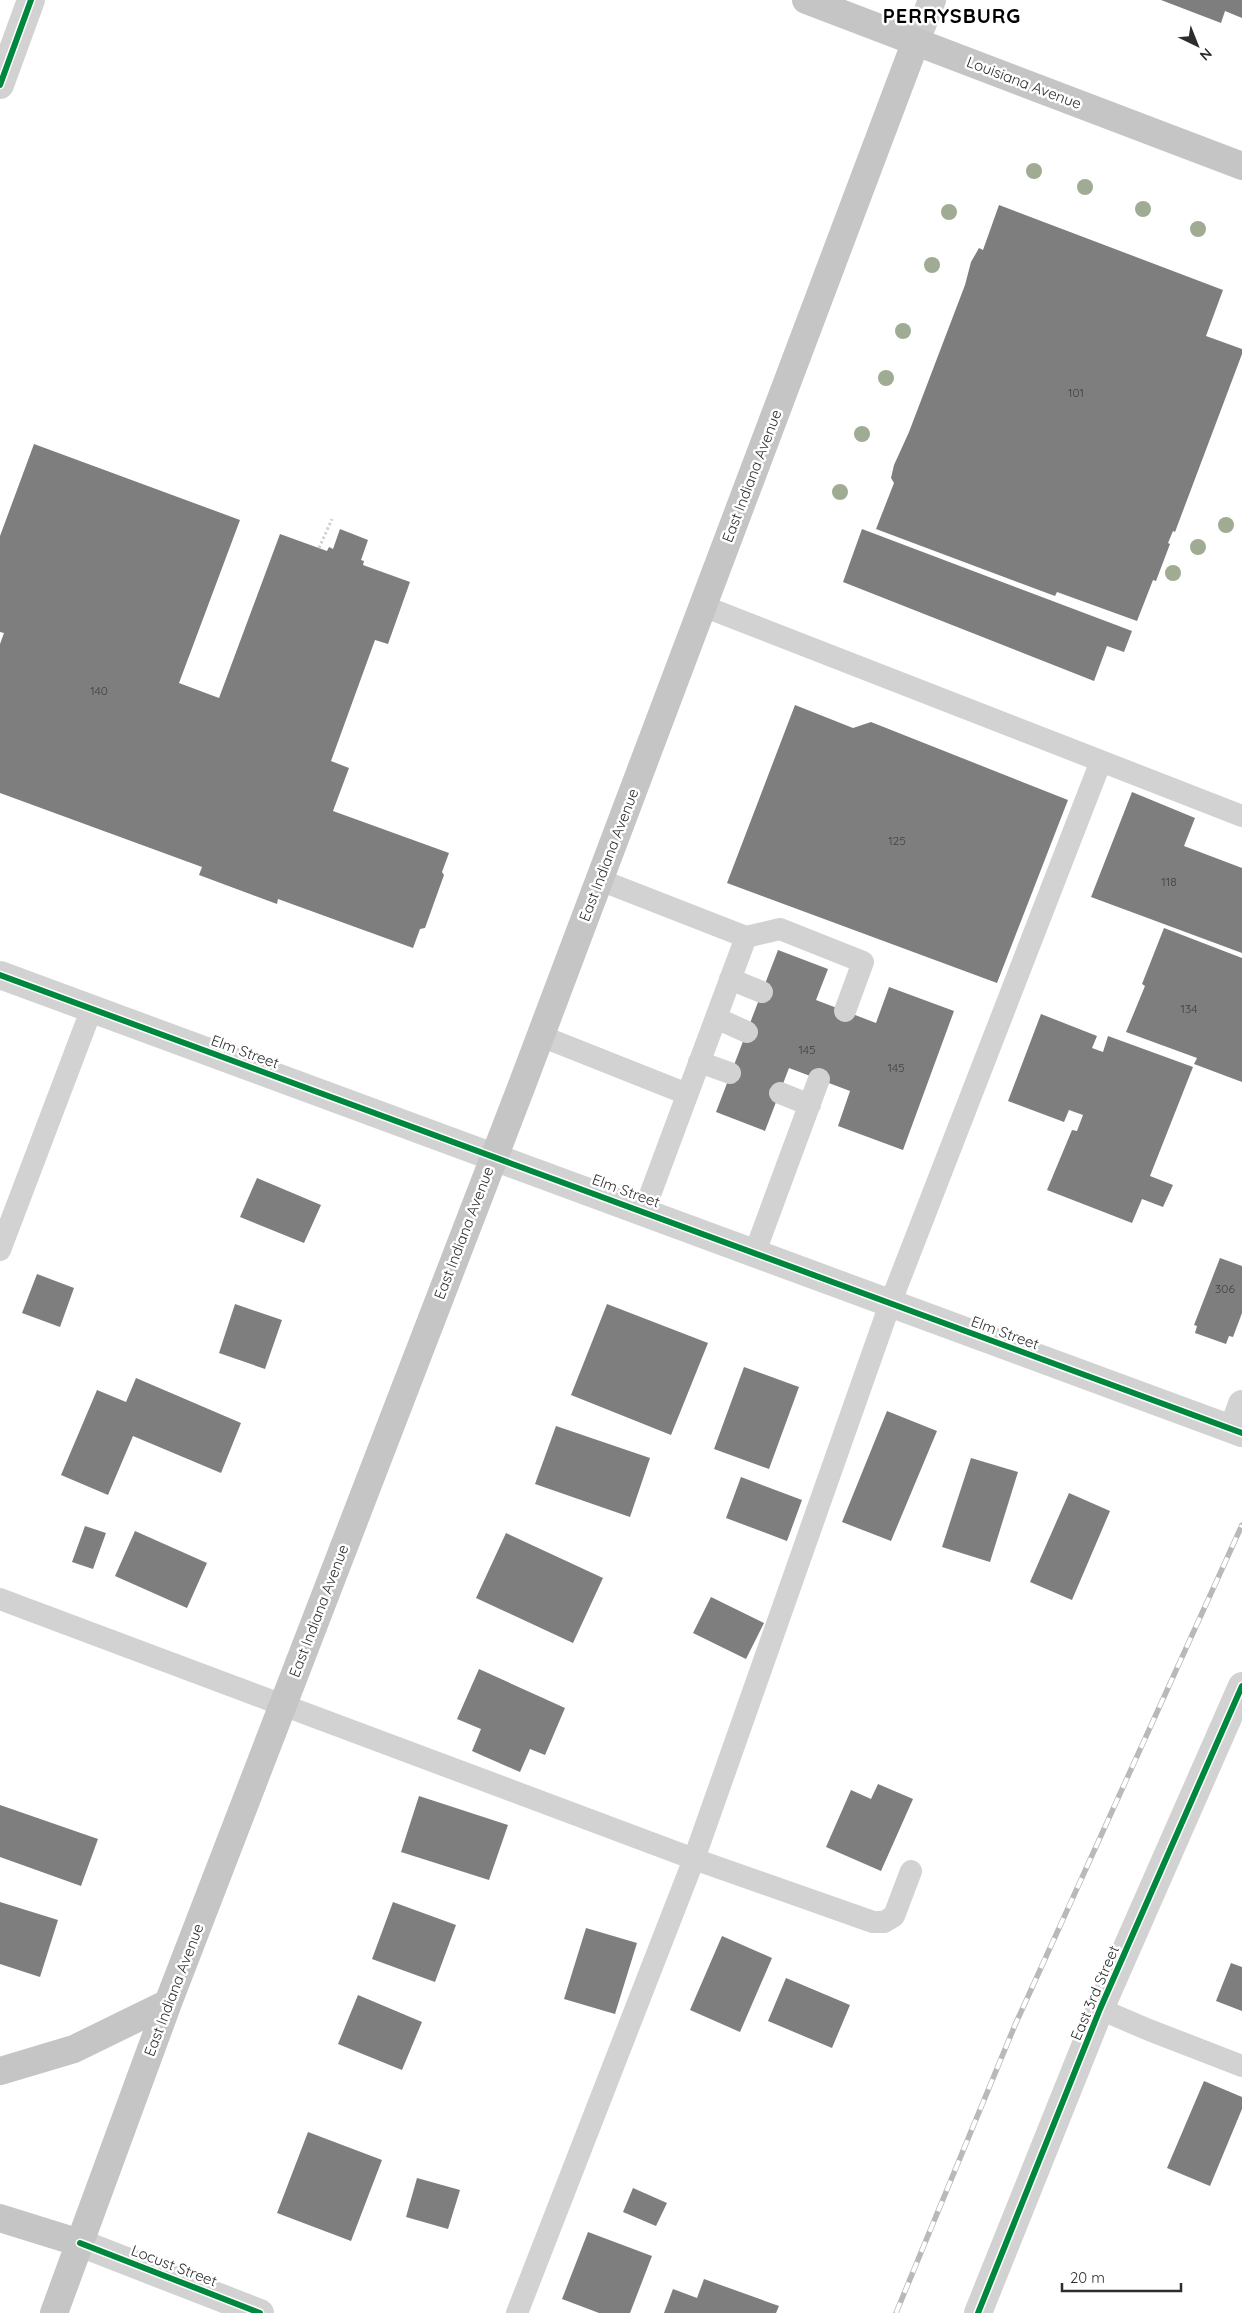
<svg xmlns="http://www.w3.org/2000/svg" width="1242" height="2313" viewBox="0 0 1242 2313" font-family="Quicksand,sans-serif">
  <rect width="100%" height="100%" fill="#fff"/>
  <path fill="#7e7e7e" d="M 1161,0 L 1242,0 L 1242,18 L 1225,11 L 1221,23 Z
    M 999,205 L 1223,290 L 1206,336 L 1242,349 L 1242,354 L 1175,532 L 1173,531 L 1168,543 L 1170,544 L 1156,581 L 1153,580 L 1137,621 L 1057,592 L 1055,596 L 876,529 L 894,483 L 891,478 L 894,465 L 909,432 L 965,285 L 971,262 L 979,248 L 983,250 Z
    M 34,444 L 240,520 L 179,683 L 219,698 L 280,534 L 327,551 L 329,547 L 333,549 L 340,529 L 368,540 L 361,560 L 364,561 L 363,565 L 410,582 L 388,644 L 375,640 L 331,761 L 349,768 L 333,811 L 449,853 L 442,872 L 444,875 L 425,928 L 420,929 L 413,948 L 278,899 L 277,904 L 199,875 L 202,867 L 0,793 L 0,644 L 4,633 L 0,632 L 0,536 Z
    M 862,529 L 1132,631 L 1124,652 L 1107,646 L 1094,681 L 843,582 Z
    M 795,705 L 853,728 L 871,722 L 1068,800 L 997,983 L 727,883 Z
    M 1132,792 L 1195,818 L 1184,846 L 1242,868 L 1242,953 L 1091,897 Z
    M 1164,928 L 1242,958 L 1242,1082 L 1194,1064 L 1197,1058 L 1126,1032 L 1145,986 L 1142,984 Z
    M 778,950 L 828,969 L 816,1000 L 876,1023 L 889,987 L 954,1011 L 903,1150 L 838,1126 L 850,1091 L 789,1068 L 765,1131 L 716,1112 Z
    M 1041,1014 L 1097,1036 L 1092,1048 L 1103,1052 L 1108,1036 L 1193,1067 L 1150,1176 L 1173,1185 L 1163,1207 L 1142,1199 L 1132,1223 L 1047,1190 L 1072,1130 L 1077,1131 L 1083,1115 L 1069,1110 L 1064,1122 L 1008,1101 Z
    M 257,1178 L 321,1205 L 304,1243 L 240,1217 Z
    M 1220,1258 L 1242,1266 L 1242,1313 L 1233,1337 L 1229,1336 L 1226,1344 L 1195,1333 L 1197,1326 L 1194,1325 Z
    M 37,1274 L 74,1288 L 60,1327 L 22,1313 Z
    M 235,1304 L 282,1320 L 265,1369 L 219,1353 Z
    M 607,1304 L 708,1343 L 671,1435 L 571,1395 Z
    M 744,1367 L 799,1387 L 769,1469 L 714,1449 Z
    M 136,1378 L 241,1423 L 221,1473 L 133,1436 L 108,1495 L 61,1475 L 97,1390 L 126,1402 Z
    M 887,1411 L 937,1431 L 891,1541 L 842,1522 Z
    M 556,1426 L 650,1458 L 630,1517 L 535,1484 Z
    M 971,1458 L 1018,1472 L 990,1562 L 942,1547 Z
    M 741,1477 L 802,1500 L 787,1541 L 726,1518 Z
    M 1069,1493 L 1110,1511 L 1072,1600 L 1030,1582 Z
    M 85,1526 L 106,1533 L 93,1569 L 72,1562 Z
    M 135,1531 L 207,1563 L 187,1608 L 115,1576 Z
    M 506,1533 L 603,1578 L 573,1643 L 476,1598 Z
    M 711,1597 L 764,1623 L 746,1659 L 693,1633 Z
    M 479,1669 L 565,1708 L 545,1755 L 530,1749 L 520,1772 L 472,1751 L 481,1729 L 457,1719 Z
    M 878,1784 L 913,1799 L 881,1871 L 826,1847 L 851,1790 L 871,1799 Z
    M 419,1796 L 508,1825 L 489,1880 L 401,1852 Z
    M 0,1805 L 98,1839 L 81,1886 L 0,1857 Z
    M 0,1902 L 58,1920 L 40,1977 L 0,1964 Z
    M 393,1902 L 456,1925 L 435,1982 L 372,1959 Z
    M 586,1928 L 637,1943 L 615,2014 L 564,1999 Z
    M 722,1936 L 772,1958 L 740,2032 L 690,2010 Z
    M 1231,1963 L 1242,1967 L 1242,2011 L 1216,2001 Z
    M 786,1978 L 850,2005 L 832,2048 L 768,2021 Z
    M 358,1995 L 422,2022 L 402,2070 L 338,2044 Z
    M 1204,2081 L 1242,2097 L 1242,2109 L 1210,2186 L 1167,2168 Z
    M 308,2132 L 382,2160 L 351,2241 L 277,2213 Z
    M 417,2178 L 460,2190 L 448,2229 L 406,2217 Z
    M 633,2188 L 667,2203 L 656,2226 L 623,2212 Z
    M 588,2232 L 652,2256 L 630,2313 L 599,2313 L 562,2299 Z
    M 704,2279 L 779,2306 L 776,2313 L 664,2313 L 673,2289 L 697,2298 Z"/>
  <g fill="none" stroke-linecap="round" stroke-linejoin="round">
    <path stroke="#d2d2d2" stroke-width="3" stroke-dasharray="2.5 2.5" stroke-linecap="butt" d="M 319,548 L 332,519"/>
    <path stroke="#d2d2d2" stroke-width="22" d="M 703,606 L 1242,816
      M 600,880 L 746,937 L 644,1211
      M 746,937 L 780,929 L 863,962 L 845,1011
      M 730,979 L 762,992
      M 716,1018 L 747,1032
      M 541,1036 L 687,1094
      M 699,1062 L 730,1073
      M 780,1093 L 810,1105
      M 0,1250 L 92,1008
      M 755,1252 L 819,1079
      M 0,1599 L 694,1859 L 873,1922 L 884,1922 L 894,1916 L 911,1871
      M 1100,2009 L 1149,2030 L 1242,2066
      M 517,2313 L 694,1859 L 890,1304 L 1101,761"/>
    <path stroke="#d2d2d2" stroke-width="28" d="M 0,85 L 31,0
      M 0,975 L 1242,1433
      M 1233,1429 L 1242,1404
      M 80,2243 L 260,2313
      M 978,2313 L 1100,2009 L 1242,1686"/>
    <path stroke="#cbcbcb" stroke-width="28" d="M 916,41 L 932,0"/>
    <path stroke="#c5c5c5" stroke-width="28" d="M 806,0 L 1242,166
      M 0,2071 L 74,2049 L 168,2003
      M 0,2218 L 80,2243
      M 54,2313 L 168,2003 L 522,1085 L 916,41"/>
    <g stroke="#b9b9b9" stroke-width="5.5">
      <path id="rail" d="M 896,2313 L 1015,2025 L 1242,1525"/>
    </g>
    <use href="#rail" stroke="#fff" stroke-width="4" stroke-dasharray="11" stroke-linecap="butt"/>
    <g stroke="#fff" stroke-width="9">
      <path id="cycleway" d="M 0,85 L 31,0
        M 0,975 L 1242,1433
        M 80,2243 L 260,2313
        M 978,2313 L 1100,2009 L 1242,1686"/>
    </g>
    <use href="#cycleway" stroke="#00873e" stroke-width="6"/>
  </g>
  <g fill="#9fac93">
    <circle cx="1034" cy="171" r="8"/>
    <circle cx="1085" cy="187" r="8"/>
    <circle cx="1143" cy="209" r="8"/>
    <circle cx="949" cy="212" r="8"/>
    <circle cx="1198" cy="229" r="8"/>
    <circle cx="932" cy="265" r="8"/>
    <circle cx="903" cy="331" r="8"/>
    <circle cx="886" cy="378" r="8"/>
    <circle cx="862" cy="434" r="8"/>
    <circle cx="840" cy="492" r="8"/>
    <circle cx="1226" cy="525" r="8"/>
    <circle cx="1198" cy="547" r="8"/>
    <circle cx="1173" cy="573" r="8"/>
  </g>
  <g text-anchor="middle" stroke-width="5" stroke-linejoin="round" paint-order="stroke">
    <g font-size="12" fill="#414141">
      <text x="1076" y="397">101</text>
      <text x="99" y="695">140</text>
      <text x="897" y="845">125</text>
      <text x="1169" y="886">118</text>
      <text x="1189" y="1013">134</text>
      <text x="807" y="1054">145</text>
      <text x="896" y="1072">145</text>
      <text x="1225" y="1293">306</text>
    </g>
    <g font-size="15" fill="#2d2d2d" stroke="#fff">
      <text transform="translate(1024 83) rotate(21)" y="5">Louisiana Avenue</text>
      <text transform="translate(752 476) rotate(-69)" y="5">East Indiana Avenue</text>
      <text transform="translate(609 855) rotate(-69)" y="5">East Indiana Avenue</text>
      <text transform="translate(245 1052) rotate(20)" y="5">Elm Street</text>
      <text transform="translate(626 1191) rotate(20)" y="5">Elm Street</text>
      <text transform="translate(464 1233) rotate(-69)" y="5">East Indiana Avenue</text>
      <text transform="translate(1005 1333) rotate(20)" y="5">Elm Street</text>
      <text transform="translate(319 1611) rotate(-69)" y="5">East Indiana Avenue</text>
      <text transform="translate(174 1990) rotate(-69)" y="5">East Indiana Avenue</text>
      <text transform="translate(1095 1993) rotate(-67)" y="5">East 3rd Street</text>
      <text transform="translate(174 2266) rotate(21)" y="5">Locust Street</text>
    </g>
    <g font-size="20" font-weight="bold" letter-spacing="1" fill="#000" stroke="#fff">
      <text x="952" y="23">PERRYSBURG</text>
    </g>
  </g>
  <g transform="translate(1197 45) rotate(137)" stroke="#ffffff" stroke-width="4" paint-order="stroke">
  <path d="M0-4L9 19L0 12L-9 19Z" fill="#2d2d2d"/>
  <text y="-8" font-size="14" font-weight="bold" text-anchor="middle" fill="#2d2d2d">N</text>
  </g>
  <path d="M1062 2283v8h119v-8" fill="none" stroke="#2d2d2d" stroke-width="2.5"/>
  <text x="1070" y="2283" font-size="15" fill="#2d2d2d" stroke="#ffffff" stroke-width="4" paint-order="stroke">20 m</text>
</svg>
